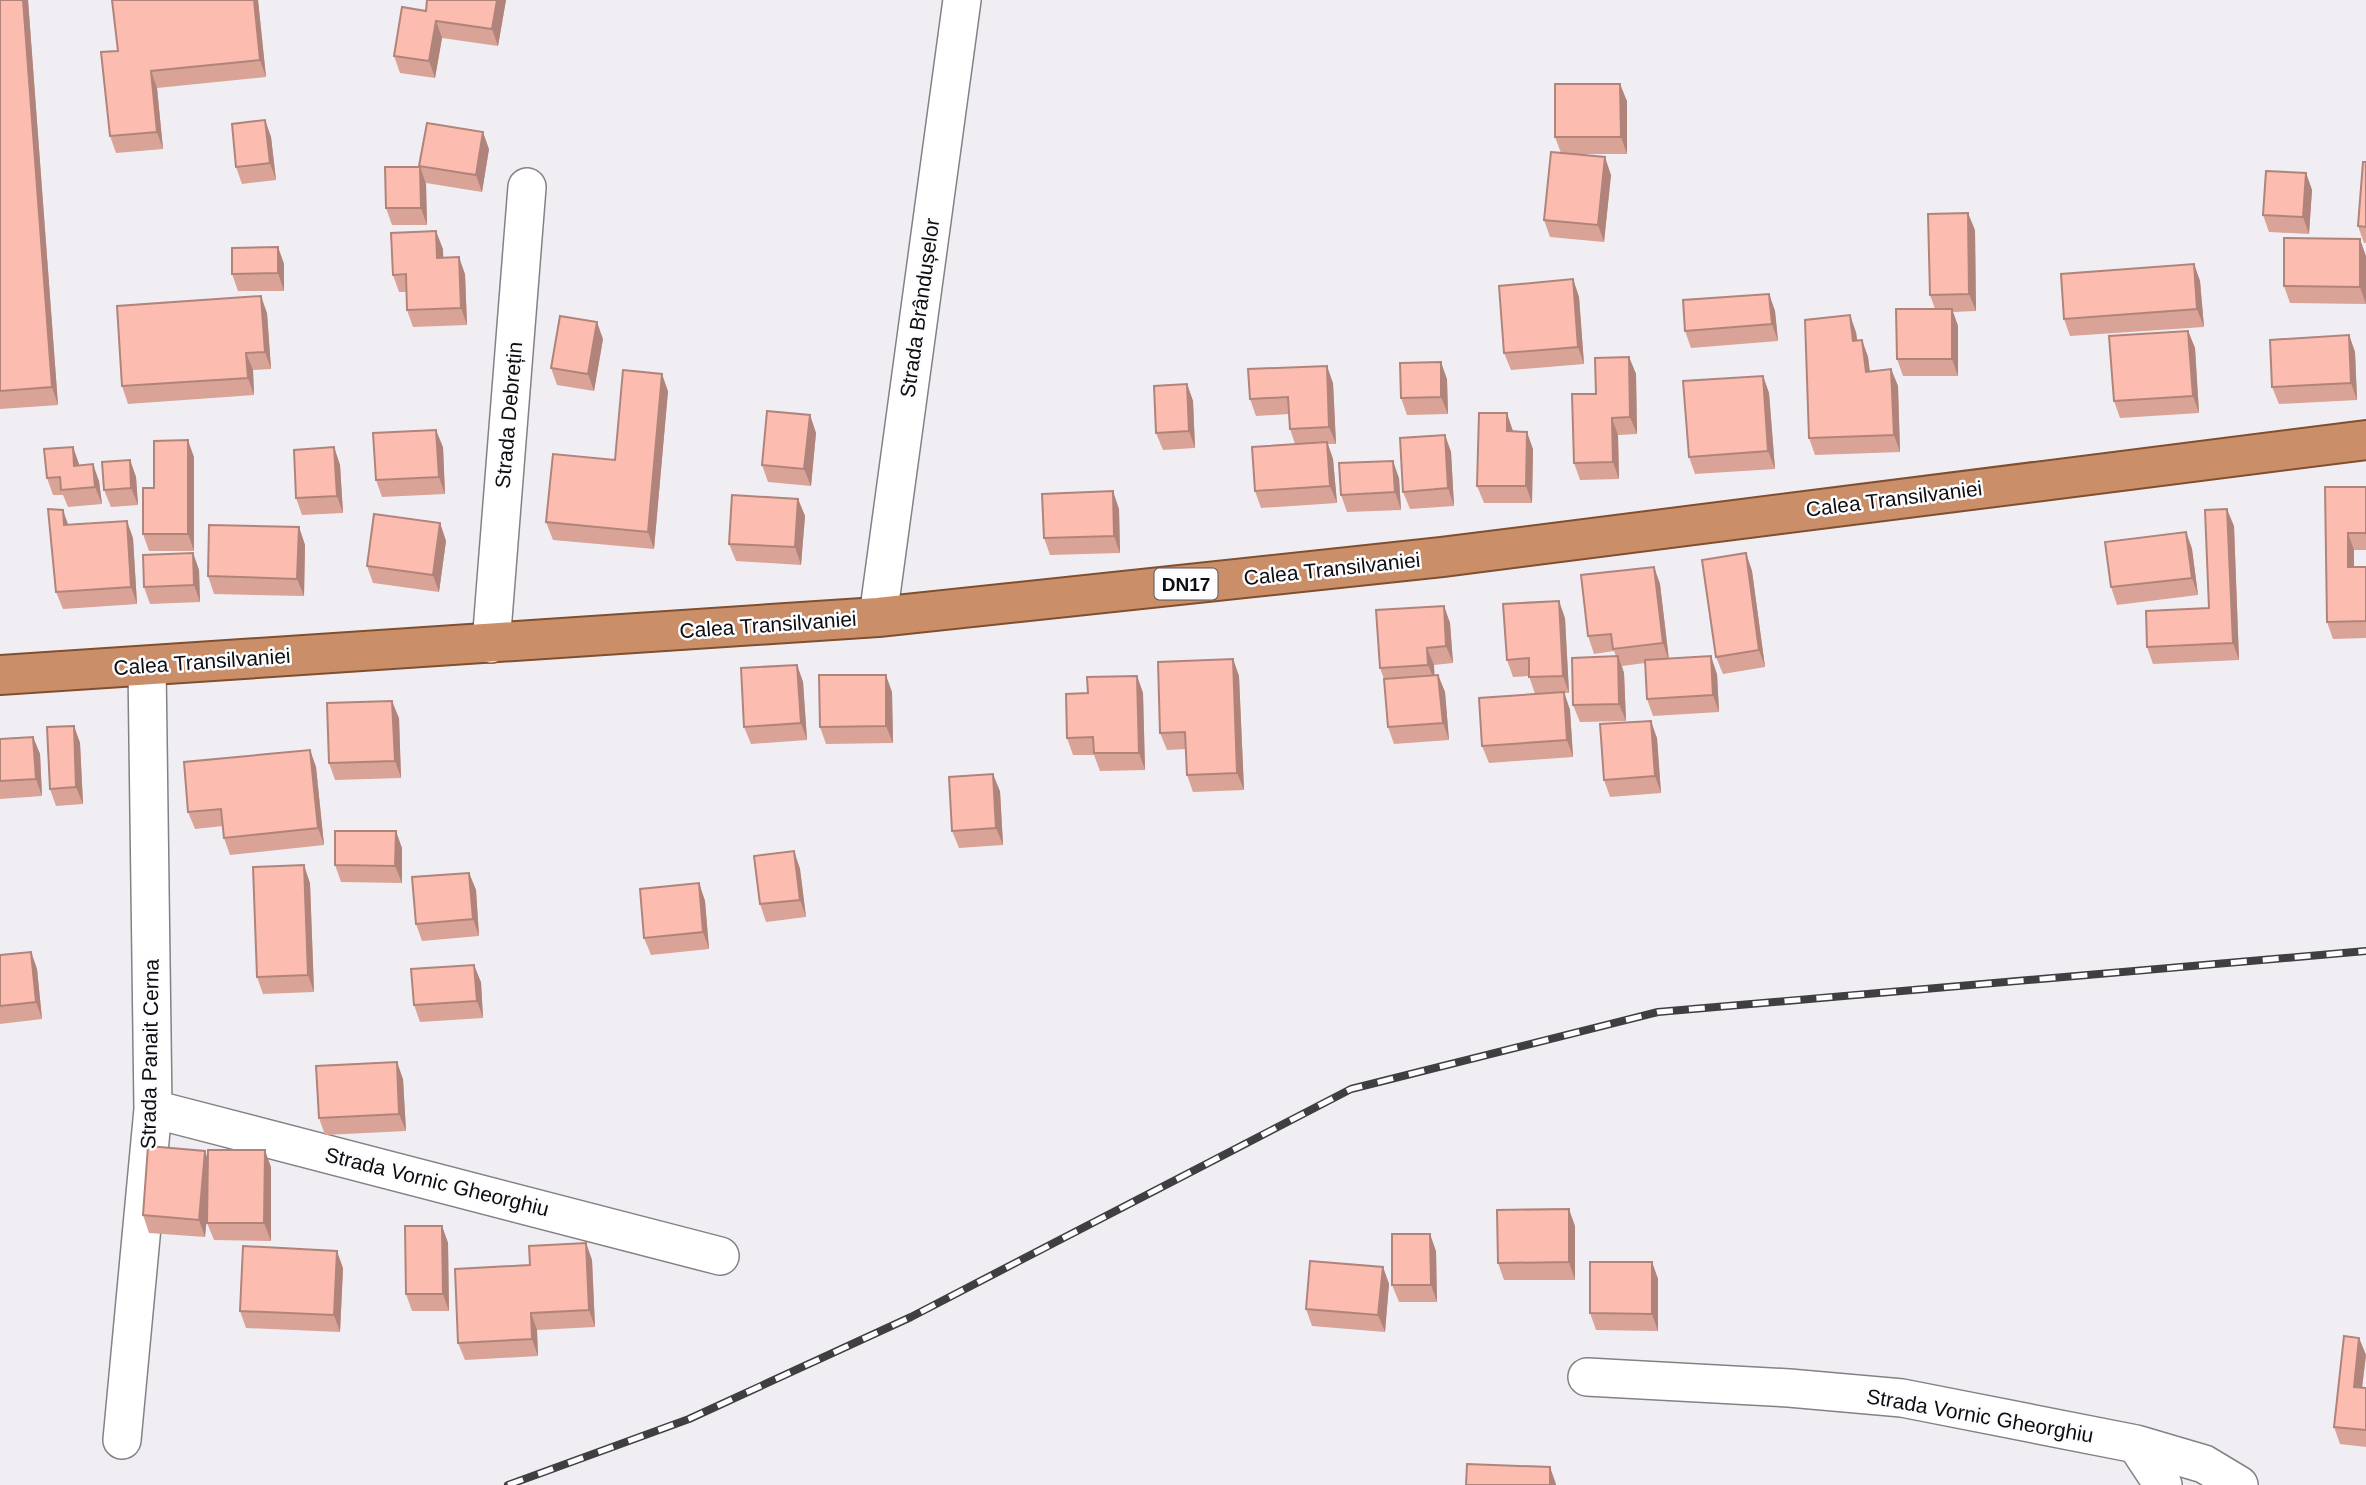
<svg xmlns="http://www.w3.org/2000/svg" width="2366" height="1485" viewBox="0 0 2366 1485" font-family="Arial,sans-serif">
  <rect width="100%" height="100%" fill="#f1eef3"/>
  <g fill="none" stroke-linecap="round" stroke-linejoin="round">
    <g stroke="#838186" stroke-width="40">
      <path id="minor" d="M 878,617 L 962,0
        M 491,644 L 527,187
        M 153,1109 L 720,1256
        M 1587,1377 L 1789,1388 L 1902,1398 L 2136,1444 L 2204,1464 L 2239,1485
        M 122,1440 L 153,1109 L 147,666
        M 2136,1444 L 2163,1485"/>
    </g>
    <g stroke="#804f30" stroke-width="42">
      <path id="trunk" d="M 0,675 L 878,617 L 1442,557 L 2366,440"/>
    </g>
    <use href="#minor" stroke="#fff" stroke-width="37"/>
    <use href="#trunk" stroke="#ca8f68" stroke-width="38"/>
    <g stroke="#3f3e41" stroke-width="8">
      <path id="rail" d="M 508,1485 L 689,1419 L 911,1317 L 1351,1089 L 1658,1012 L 2366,951"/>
    </g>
    <use href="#rail" stroke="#fdfcfe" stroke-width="5" stroke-dasharray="16" stroke-linecap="butt"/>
  </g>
  <path fill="#d9a397" d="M 0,0 L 28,0 L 58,405 L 0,409 Z
    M 112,0 L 258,0 L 266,77 L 157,88 L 163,149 L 116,153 L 110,136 L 118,51 Z
    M 427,0 L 506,0 L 498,46 L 442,38 L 435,78 L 400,73 L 394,56 L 426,11 Z
    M 1627,101 L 1627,154 L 1571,154 L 1611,175 L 1604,242 L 1550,237 L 1544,220 L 1561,153 L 1555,137 Z
    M 265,120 L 271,137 L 276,180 L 242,184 L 236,167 Z
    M 489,149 L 482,192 L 426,183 L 427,225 L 392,225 L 386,208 L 420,167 Z
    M 2366,162 L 2366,243 L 2364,243 L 2358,226 Z
    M 2306,173 L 2312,190 L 2309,234 L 2269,232 L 2263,215 Z
    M 1975,230 L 1976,311 L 1953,312 L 1958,326 L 1958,376 L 1903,376 L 1897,359 L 1935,309 L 1930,295 Z
    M 2360,239 L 2366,304 L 2290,303 L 2284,286 Z
    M 278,247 L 284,264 L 284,291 L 238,291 L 232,274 Z
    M 443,249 L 443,257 L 465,274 L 467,325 L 413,327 L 407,310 L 406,292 L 399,292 L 393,275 Z
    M 2194,264 L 2200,281 L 2204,327 L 2070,336 L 2064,319 Z
    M 1573,279 L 1579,297 L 1584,364 L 1511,370 L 1504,353 Z
    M 1769,294 L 1775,311 L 1778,341 L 1691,348 L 1685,331 Z
    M 267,313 L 271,369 L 253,370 L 254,395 L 128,404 L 122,386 Z
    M 2188,331 L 2195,348 L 2199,413 L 2120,418 L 2114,401 Z
    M 1856,332 L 1857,341 L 1862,340 L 1868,357 L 1870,372 L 1891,369 L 1898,386 L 1900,452 L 1815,455 L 1809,438 Z
    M 2349,335 L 2355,352 L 2357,400 L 2279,404 L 2272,387 Z
    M 603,339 L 594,391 L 557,385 L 551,368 Z
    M 1629,357 L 1636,374 L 1637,434 L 1618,435 L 1619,479 L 1580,480 L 1574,463 L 1596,394 Z
    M 1763,376 L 1769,393 L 1775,469 L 1695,474 L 1689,457 Z
    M 1447,379 L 1448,414 L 1407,415 L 1401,398 Z
    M 1333,383 L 1336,444 L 1328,444 L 1333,459 L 1337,503 L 1261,508 L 1255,491 L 1295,444 L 1290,429 L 1289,414 L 1256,416 L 1250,399 Z
    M 1187,384 L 1193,401 L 1195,448 L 1163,450 L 1156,433 Z
    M 668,391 L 654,549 L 553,540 L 546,522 L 615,460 Z
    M 810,415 L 816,433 L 811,486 L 768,482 L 762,465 Z
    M 1513,431 L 1533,449 L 1532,503 L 1484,503 L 1477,486 Z
    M 1445,435 L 1451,452 L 1454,506 L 1410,509 L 1403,492 Z
    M 73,447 L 79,465 L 99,481 L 102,504 L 68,507 L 63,495 L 53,495 L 47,478 Z
    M 334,447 L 340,465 L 343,513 L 302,515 L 296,498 Z
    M 443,447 L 445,494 L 382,497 L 376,480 Z
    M 194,457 L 194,551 L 149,551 L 143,534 L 154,488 Z
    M 130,460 L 136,477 L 138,505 L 111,507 L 104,490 Z
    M 1399,478 L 1401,510 L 1347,512 L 1341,495 Z
    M 2325,487 L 2366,487 L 2366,550 L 2354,550 L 2354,567 L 2366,567 L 2366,638 L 2333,639 L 2327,622 Z
    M 798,499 L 805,516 L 801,565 L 736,561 L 729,544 Z
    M 1119,509 L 1120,553 L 1050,555 L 1044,538 Z
    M 440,523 L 446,541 L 439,592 L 373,583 L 367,566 Z
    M 68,525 L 133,538 L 137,604 L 63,609 L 56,592 Z
    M 2234,526 L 2239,660 L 2153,664 L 2147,647 L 2209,608 Z
    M 299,527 L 305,545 L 304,596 L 214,594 L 208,576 Z
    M 2186,532 L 2192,549 L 2198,595 L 2117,605 L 2111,587 Z
    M 193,553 L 199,570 L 200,602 L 150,604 L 144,587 Z
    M 1746,553 L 1752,571 L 1765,667 L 1723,674 L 1716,657 Z
    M 1654,567 L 1660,584 L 1669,659 L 1717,674 L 1719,712 L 1653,716 L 1647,699 L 1645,663 L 1622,666 L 1624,673 L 1626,721 L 1580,722 L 1573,705 L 1616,656 L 1614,651 L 1594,654 L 1588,636 Z
    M 1444,606 L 1450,623 L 1453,663 L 1434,665 L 1434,675 L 1438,675 L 1445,692 L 1449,740 L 1394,744 L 1388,727 L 1384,679 L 1380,668 Z
    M 1565,618 L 1569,693 L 1564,693 L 1570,710 L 1573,757 L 1489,763 L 1482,746 L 1535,694 L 1529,676 L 1513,677 L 1507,660 Z
    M 1233,659 L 1239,676 L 1244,790 L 1193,792 L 1187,775 L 1186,749 L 1167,750 L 1160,733 Z
    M 797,665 L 803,682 L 807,740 L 751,744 L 744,727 Z
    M 1137,676 L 1143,693 L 1145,770 L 1100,771 L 1094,755 L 1073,755 L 1067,738 L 1088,693 Z
    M 892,692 L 893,743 L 826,744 L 820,727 Z
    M 399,718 L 401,778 L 335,780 L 329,763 Z
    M 74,726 L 80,743 L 83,804 L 56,806 L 50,789 Z
    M 33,737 L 40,754 L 42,796 L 0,799 L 0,739 Z
    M 1657,738 L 1661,793 L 1610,797 L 1604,780 Z
    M 310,750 L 316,767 L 324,845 L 230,855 L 224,838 L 223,826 L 195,829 L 188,812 Z
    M 1000,791 L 1003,845 L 959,848 L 952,831 Z
    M 402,848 L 402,883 L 341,882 L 335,865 Z
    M 794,851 L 800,869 L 806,917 L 766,922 L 760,904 Z
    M 469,873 L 476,890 L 479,936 L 422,941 L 416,924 Z
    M 310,883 L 314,992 L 263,994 L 257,977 Z
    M 699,883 L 705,901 L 709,949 L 651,955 L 644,938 Z
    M 31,952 L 37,969 L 42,1019 L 0,1024 L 0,955 Z
    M 481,982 L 483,1018 L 420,1022 L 414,1005 Z
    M 403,1079 L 406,1131 L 325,1135 L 319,1118 Z
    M 208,1159 L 271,1167 L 271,1241 L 214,1240 L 207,1223 L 208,1207 L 205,1237 L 149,1233 L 143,1215 Z
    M 442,1226 L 448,1243 L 449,1311 L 412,1311 L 406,1294 Z
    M 1575,1226 L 1575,1280 L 1504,1280 L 1498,1263 Z
    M 586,1243 L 592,1260 L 595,1327 L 537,1330 L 538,1356 L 465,1360 L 458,1343 L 530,1265 Z
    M 1436,1251 L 1437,1302 L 1399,1302 L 1392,1285 Z
    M 1652,1262 L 1658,1279 L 1658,1331 L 1596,1330 L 1590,1313 Z
    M 1383,1267 L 1389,1284 L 1385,1332 L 1312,1326 L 1306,1309 Z
    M 343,1268 L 340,1332 L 246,1328 L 240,1311 Z
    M 2359,1338 L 2366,1355 L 2362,1388 L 2366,1388 L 2366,1447 L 2340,1444 L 2334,1427 Z"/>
  <path fill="#b0847b" d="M 23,0 L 28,0 L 58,405 L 52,387 Z
    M 254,0 L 258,0 L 266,77 L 260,60 Z
    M 497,0 L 506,0 L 498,46 L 492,29 Z
    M 436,21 L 442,38 L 435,78 L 429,61 Z
    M 151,71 L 157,88 L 163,149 L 157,132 Z
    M 1620,84 L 1627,101 L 1627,154 L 1621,137 Z
    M 265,120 L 271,137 L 276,180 L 270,163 Z
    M 483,132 L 489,149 L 482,192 L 476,175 Z
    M 1605,157 L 1611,175 L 1604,242 L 1598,225 Z
    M 420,167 L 426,184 L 427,225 L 421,208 Z
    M 2306,173 L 2312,190 L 2309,234 L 2303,217 Z
    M 1968,213 L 1975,230 L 1976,311 L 1969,294 Z
    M 436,231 L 443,249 L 444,275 L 437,258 Z
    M 2360,239 L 2366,256 L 2366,304 L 2360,287 Z
    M 278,247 L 284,264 L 284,291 L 278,273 Z
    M 459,257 L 465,274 L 467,325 L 461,308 Z
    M 2194,264 L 2200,281 L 2204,327 L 2197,309 Z
    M 1573,279 L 1579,297 L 1584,364 L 1578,347 Z
    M 1769,294 L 1775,311 L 1778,341 L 1772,324 Z
    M 261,296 L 267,313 L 271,369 L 265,352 Z
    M 1952,309 L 1958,326 L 1958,376 L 1952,359 Z
    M 1850,315 L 1856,332 L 1860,359 L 1853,341 Z
    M 597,322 L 603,339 L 594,391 L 588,374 Z
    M 2188,331 L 2195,348 L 2199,413 L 2193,396 Z
    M 2349,335 L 2355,352 L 2357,400 L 2351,383 Z
    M 1862,340 L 1868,357 L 1872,390 L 1866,372 Z
    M 246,353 L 253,370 L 254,395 L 248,378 Z
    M 1629,357 L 1636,374 L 1637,434 L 1630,417 Z
    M 1441,362 L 1447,379 L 1448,414 L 1441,397 Z
    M 1327,366 L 1333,383 L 1336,444 L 1329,427 Z
    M 1891,369 L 1898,386 L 1900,452 L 1894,435 Z
    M 662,374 L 668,391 L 654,549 L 648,532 Z
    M 1763,376 L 1769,393 L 1775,469 L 1768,451 Z
    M 1187,384 L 1193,401 L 1195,448 L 1189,431 Z
    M 1507,413 L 1513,431 L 1513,448 L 1507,431 Z
    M 810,415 L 816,433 L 811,486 L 804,469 Z
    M 1612,418 L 1618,435 L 1619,479 L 1613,462 Z
    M 436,430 L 443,447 L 445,494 L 439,477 Z
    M 1527,432 L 1533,449 L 1532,503 L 1526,486 Z
    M 1445,435 L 1451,452 L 1454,506 L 1448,488 Z
    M 188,440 L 194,457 L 194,551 L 188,534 Z
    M 1327,442 L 1333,459 L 1337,503 L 1330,486 Z
    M 73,447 L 79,464 L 81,483 L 74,466 Z
    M 334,447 L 340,465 L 343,513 L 337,496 Z
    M 130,460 L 136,477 L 138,505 L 131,488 Z
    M 1393,461 L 1399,478 L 1401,510 L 1395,492 Z
    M 93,464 L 99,481 L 102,504 L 95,487 Z
    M 1113,491 L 1119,509 L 1120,553 L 1114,536 Z
    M 798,499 L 805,516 L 801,565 L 795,547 Z
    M 2227,509 L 2234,526 L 2239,660 L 2233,643 Z
    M 63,510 L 69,527 L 64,525 Z
    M 127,521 L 133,538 L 137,604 L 131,587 Z
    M 440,523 L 446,541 L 439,592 L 433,575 Z
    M 299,527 L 305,545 L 304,596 L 297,579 Z
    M 2186,532 L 2192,549 L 2198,595 L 2192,578 Z
    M 2348,533 L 2354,550 L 2354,584 L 2348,567 Z
    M 193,553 L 199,570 L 200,602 L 194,585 Z
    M 1746,553 L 1752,571 L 1765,667 L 1759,650 Z
    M 1654,567 L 1660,584 L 1669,661 L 1663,643 Z
    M 1559,601 L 1565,618 L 1569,693 L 1563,676 Z
    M 1444,606 L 1450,623 L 1453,663 L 1446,646 Z
    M 1427,648 L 1434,665 L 1435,682 L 1428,665 Z
    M 1618,656 L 1624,673 L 1626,721 L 1619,704 Z
    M 1711,656 L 1717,674 L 1719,712 L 1713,695 Z
    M 1233,659 L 1239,676 L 1244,790 L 1237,773 Z
    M 797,665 L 803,682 L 807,740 L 801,723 Z
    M 886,675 L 892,692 L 893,743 L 886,726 Z
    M 1438,675 L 1445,692 L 1449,740 L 1443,723 Z
    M 1137,676 L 1143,693 L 1145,770 L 1139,753 Z
    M 1564,692 L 1570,710 L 1573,757 L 1567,740 Z
    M 392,701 L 399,718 L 401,778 L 395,761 Z
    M 1651,721 L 1657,738 L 1661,793 L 1655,776 Z
    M 74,726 L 80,743 L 83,804 L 76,787 Z
    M 33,737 L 40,754 L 42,796 L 36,779 Z
    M 310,750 L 316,767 L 324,845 L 318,828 Z
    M 993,774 L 1000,791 L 1003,845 L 996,828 Z
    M 396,831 L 402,848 L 402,883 L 395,866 Z
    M 794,851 L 800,869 L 806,917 L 800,900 Z
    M 304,865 L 310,883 L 314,992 L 308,975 Z
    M 469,873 L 476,890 L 479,936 L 473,919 Z
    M 699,883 L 705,901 L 709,949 L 703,932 Z
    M 31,952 L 37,969 L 42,1019 L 36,1002 Z
    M 474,965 L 481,982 L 483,1018 L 477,1001 Z
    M 397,1062 L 403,1079 L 406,1131 L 399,1114 Z
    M 265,1150 L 271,1167 L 271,1241 L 264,1223 Z
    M 205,1151 L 211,1168 L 205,1237 L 199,1220 Z
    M 1569,1209 L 1575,1226 L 1575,1280 L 1569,1262 Z
    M 442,1226 L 448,1243 L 449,1311 L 443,1294 Z
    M 1430,1234 L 1436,1251 L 1437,1302 L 1431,1285 Z
    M 586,1243 L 592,1260 L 595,1327 L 589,1310 Z
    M 337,1251 L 343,1268 L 340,1332 L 334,1315 Z
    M 1652,1262 L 1658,1279 L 1658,1331 L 1652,1314 Z
    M 1383,1267 L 1389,1284 L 1385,1332 L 1378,1315 Z
    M 531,1313 L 537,1330 L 538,1356 L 532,1339 Z
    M 2359,1338 L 2366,1355 L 2360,1404 L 2354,1387 Z
    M 1550,1467 L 1556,1484 L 1556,1485 L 1550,1485 Z"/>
  <path fill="#fcbdb0" stroke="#b0847b" stroke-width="2" d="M 0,0 L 23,0 L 52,387 L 0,391 Z
    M 112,0 L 254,0 L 260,60 L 151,71 L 157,132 L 110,136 L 101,52 L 118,51 Z
    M 427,0 L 497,0 L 492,29 L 436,21 L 429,61 L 394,56 L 402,7 L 426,11 Z
    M 1555,84 L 1620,84 L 1621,137 L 1555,137 Z
    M 265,120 L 270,163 L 236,167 L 232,124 Z
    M 427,123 L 483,132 L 476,175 L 419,166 Z
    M 1551,152 L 1605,157 L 1598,225 L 1544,220 Z
    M 2363,162 L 2366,162 L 2366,227 L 2358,226 Z
    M 385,167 L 420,167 L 421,208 L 386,208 Z
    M 2266,171 L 2306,173 L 2303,217 L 2263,215 Z
    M 1968,213 L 1969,294 L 1930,295 L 1928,214 Z
    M 436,231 L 437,258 L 459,257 L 461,308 L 407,310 L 406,274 L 393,275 L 391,233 Z
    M 2284,238 L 2360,239 L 2360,287 L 2284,286 Z
    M 278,247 L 278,273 L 232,274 L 232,248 Z
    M 2194,264 L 2197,309 L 2064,319 L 2061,274 Z
    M 1573,279 L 1578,347 L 1504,353 L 1499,286 Z
    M 1769,294 L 1772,324 L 1685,331 L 1683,300 Z
    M 261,296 L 265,352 L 246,353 L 248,378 L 122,386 L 117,306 Z
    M 1896,309 L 1952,309 L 1952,359 L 1897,359 Z
    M 1850,315 L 1853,341 L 1862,340 L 1866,372 L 1891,369 L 1894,435 L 1809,438 L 1805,320 Z
    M 560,316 L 597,322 L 588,374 L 551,368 Z
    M 2188,331 L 2193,396 L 2114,401 L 2109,336 Z
    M 2349,335 L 2351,383 L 2272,387 L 2270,340 Z
    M 1629,357 L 1630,417 L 1612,418 L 1613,462 L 1574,463 L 1572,394 L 1596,394 L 1595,358 Z
    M 1441,362 L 1441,397 L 1401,398 L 1400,363 Z
    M 1327,366 L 1329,427 L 1290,429 L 1288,397 L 1250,399 L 1248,369 Z
    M 623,370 L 662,374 L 648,532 L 546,522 L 553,454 L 615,460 Z
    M 1763,376 L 1768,451 L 1689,457 L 1683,381 Z
    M 1187,384 L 1189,431 L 1156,433 L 1154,386 Z
    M 767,411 L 810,415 L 804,469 L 762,465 Z
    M 1479,413 L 1507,413 L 1507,431 L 1527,432 L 1526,486 L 1477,486 Z
    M 436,430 L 439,477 L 376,480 L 373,433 Z
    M 1445,435 L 1448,488 L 1403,492 L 1400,438 Z
    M 188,440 L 188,534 L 143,534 L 143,488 L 154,488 L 154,441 Z
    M 1327,442 L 1330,486 L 1255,491 L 1252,447 Z
    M 73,447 L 74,466 L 93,464 L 95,487 L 61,490 L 60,477 L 47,478 L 44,449 Z
    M 334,447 L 337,496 L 296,498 L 294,450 Z
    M 130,460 L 131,488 L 104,490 L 102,462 Z
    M 1393,461 L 1395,492 L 1341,495 L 1339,463 Z
    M 2325,487 L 2366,487 L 2366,533 L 2348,533 L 2348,567 L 2366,567 L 2366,621 L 2327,622 Z
    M 1113,491 L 1114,536 L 1044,538 L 1042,494 Z
    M 732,495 L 798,499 L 795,547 L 729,544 Z
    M 48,509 L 63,510 L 64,525 L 127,521 L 131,587 L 56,592 Z
    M 2227,509 L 2233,643 L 2147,647 L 2146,611 L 2209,608 L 2205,510 Z
    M 374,514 L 440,523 L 433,575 L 367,566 Z
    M 209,525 L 299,527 L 297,579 L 208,576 Z
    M 2186,532 L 2192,578 L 2111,587 L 2105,542 Z
    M 193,553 L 194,585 L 144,587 L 143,555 Z
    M 1746,553 L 1759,650 L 1716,657 L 1702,560 Z
    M 1654,567 L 1663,643 L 1613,649 L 1611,634 L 1588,636 L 1581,575 Z
    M 1559,601 L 1563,676 L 1529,677 L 1529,658 L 1507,660 L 1503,604 Z
    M 1444,606 L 1446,646 L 1427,648 L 1428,665 L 1380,668 L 1376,610 Z
    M 1618,656 L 1619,704 L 1573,705 L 1572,658 Z
    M 1711,656 L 1713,695 L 1647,699 L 1645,660 Z
    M 1233,659 L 1237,773 L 1187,775 L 1185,732 L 1160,733 L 1158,662 Z
    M 797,665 L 801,723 L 744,727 L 741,668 Z
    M 819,675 L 886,675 L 886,726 L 820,727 Z
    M 1438,675 L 1443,723 L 1388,727 L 1384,679 Z
    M 1137,676 L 1139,753 L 1094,753 L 1093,737 L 1067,738 L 1066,694 L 1088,693 L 1087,677 Z
    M 1564,692 L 1567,740 L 1482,746 L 1479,698 Z
    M 392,701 L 395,761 L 329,763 L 327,703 Z
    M 1651,721 L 1655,776 L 1604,780 L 1600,724 Z
    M 74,726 L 76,787 L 50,789 L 47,727 Z
    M 33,737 L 36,779 L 0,781 L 0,739 Z
    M 310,750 L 318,828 L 224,838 L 221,809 L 188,812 L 184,762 Z
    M 993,774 L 996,828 L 952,831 L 949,777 Z
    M 335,831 L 396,831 L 395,866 L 335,865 Z
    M 794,851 L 800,900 L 760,904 L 754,856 Z
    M 304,865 L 308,975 L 257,977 L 253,867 Z
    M 469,873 L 473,919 L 416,924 L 412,877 Z
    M 699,883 L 703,932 L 644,938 L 640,889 Z
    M 31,952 L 36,1002 L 0,1006 L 0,955 Z
    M 474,965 L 477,1001 L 414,1005 L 411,969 Z
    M 397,1062 L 399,1114 L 319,1118 L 316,1066 Z
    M 148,1146 L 205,1151 L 199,1220 L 143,1215 Z
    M 208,1150 L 265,1150 L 264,1223 L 207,1223 Z
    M 1569,1209 L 1569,1262 L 1498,1263 L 1497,1210 Z
    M 405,1226 L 442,1226 L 443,1294 L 406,1294 Z
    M 1392,1234 L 1430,1234 L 1431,1285 L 1392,1285 Z
    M 586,1243 L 589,1310 L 531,1313 L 532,1339 L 458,1343 L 455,1269 L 530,1265 L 529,1246 Z
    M 243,1246 L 337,1251 L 334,1315 L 240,1311 Z
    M 1310,1261 L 1383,1267 L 1378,1315 L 1306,1309 Z
    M 1590,1262 L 1652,1262 L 1652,1314 L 1590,1313 Z
    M 2344,1336 L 2359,1338 L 2354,1387 L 2366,1388 L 2366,1430 L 2334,1427 Z
    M 1467,1464 L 1550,1467 L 1550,1485 L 1466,1485 Z"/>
  <g text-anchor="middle" stroke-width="5" stroke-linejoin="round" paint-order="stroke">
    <rect fill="#fdfcfe" stroke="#565557" stroke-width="2" x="1154.5" y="568.5" width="63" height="31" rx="5"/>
    <g font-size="19" font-weight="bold" fill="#0e0d0f">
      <text x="1186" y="591">DN17</text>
    </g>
    <g font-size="21" fill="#0e0d0f" stroke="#fdfcfe">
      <text transform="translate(920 308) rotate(-82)" y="7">Strada Brândușelor</text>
      <text transform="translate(509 415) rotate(-85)" y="7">Strada Debrețin</text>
      <text transform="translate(1894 499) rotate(-7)" y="7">Calea Transilvaniei</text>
      <text transform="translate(1332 569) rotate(-6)" y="7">Calea Transilvaniei</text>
      <text transform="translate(768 625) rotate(-4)" y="7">Calea Transilvaniei</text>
      <text transform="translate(202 662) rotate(-4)" y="7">Calea Transilvaniei</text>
      <text transform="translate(150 1054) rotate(-89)" y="7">Strada Panait Cerna</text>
      <text transform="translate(437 1182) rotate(14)" y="7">Strada Vornic Gheorghiu</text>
      <text transform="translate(1980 1416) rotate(10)" y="7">Strada Vornic Gheorghiu</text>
    </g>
  </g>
</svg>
